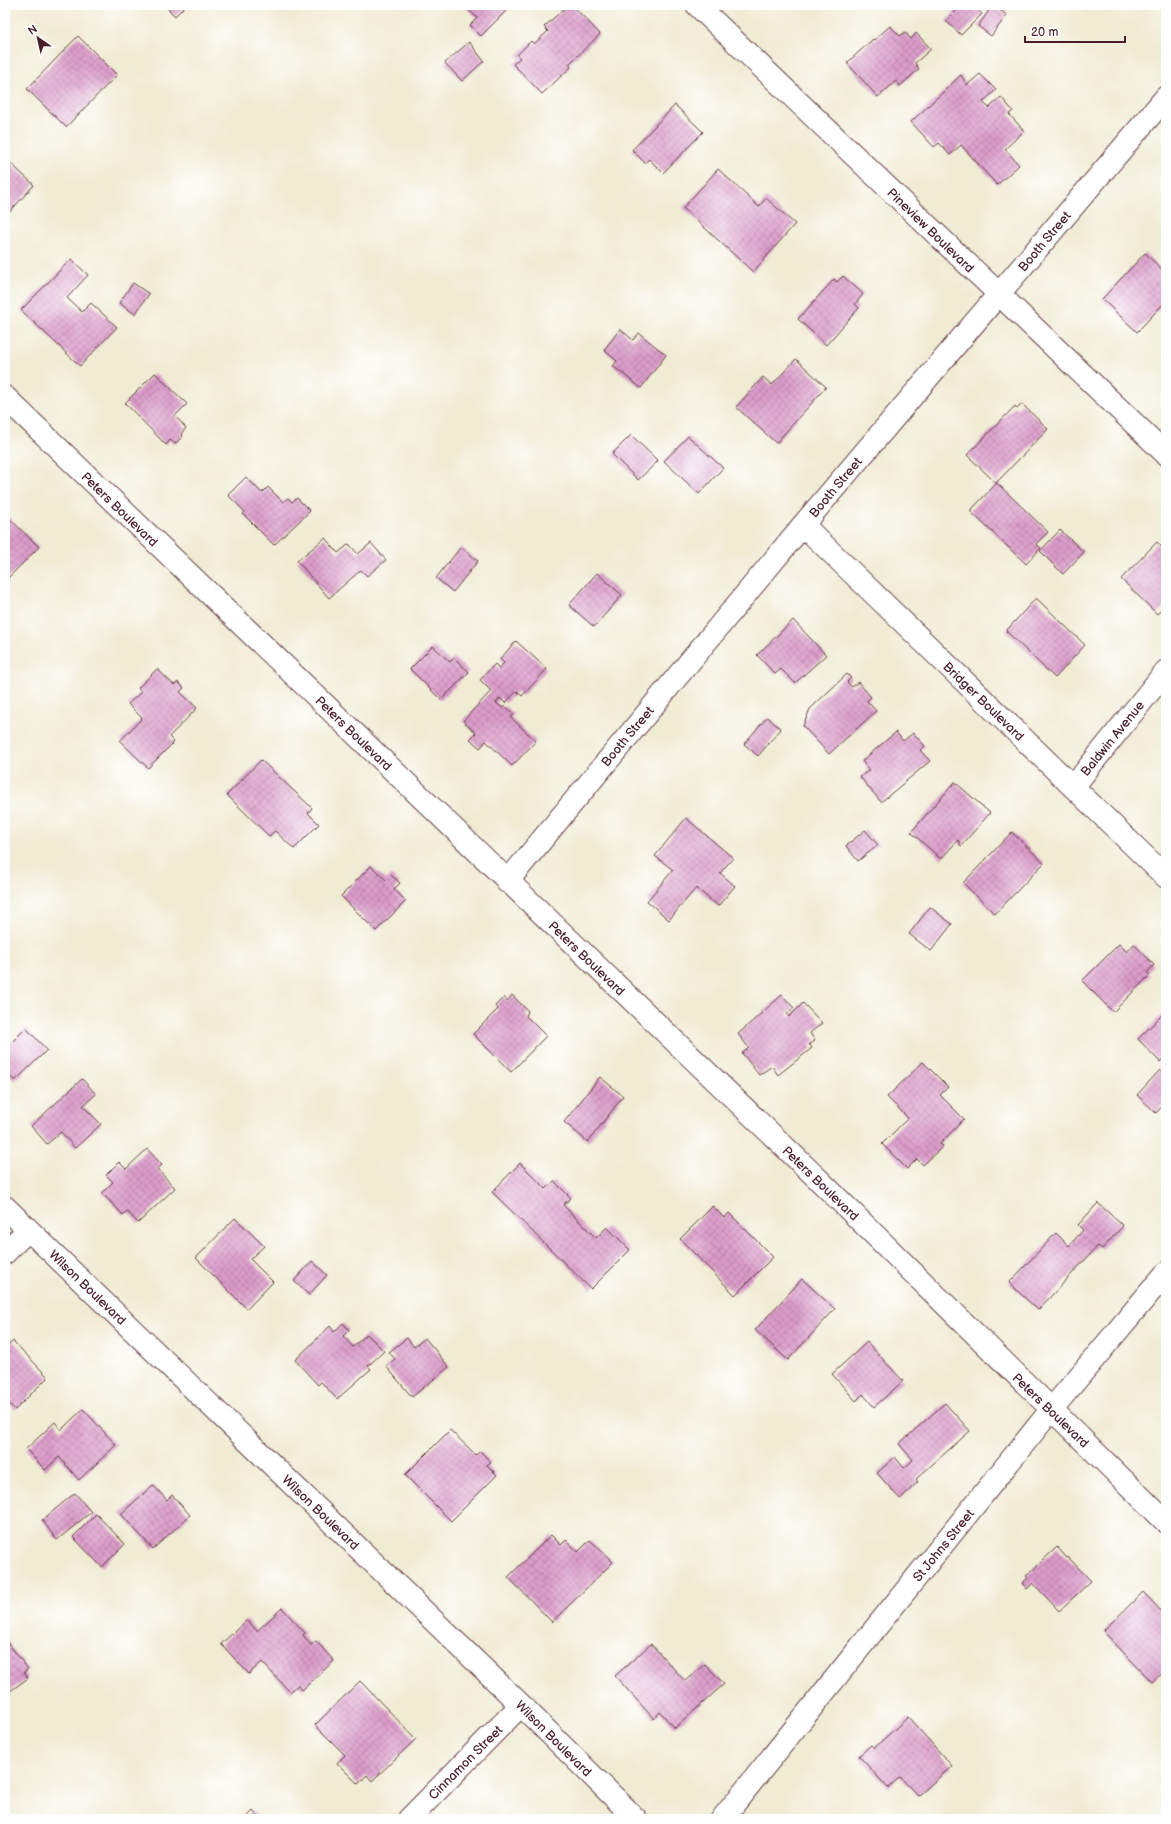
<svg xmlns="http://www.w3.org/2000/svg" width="1171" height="1824" viewBox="0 0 1171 1824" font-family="'Balsamiq Sans',sans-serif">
  <defs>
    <pattern id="building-cross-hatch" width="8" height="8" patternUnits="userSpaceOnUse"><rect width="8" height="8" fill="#dc9dcb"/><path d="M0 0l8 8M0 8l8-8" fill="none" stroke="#b47fa5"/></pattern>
  </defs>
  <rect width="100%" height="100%" fill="#fff"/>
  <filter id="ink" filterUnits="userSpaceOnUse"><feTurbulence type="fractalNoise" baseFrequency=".025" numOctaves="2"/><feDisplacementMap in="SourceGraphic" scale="8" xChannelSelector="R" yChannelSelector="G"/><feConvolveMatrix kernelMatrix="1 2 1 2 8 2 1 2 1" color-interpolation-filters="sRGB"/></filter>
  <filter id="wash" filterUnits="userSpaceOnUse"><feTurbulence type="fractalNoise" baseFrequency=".012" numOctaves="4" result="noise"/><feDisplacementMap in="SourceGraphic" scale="16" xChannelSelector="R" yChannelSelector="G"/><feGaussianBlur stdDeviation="0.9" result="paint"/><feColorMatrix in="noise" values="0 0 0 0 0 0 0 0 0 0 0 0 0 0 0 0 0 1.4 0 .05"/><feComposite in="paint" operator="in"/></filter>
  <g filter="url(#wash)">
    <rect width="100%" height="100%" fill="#f0ebd3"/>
    <g id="blocks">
      <path fill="url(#building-cross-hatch)" d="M 164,5 L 186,5 L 175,16 Z
        M 463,5 L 512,5 L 481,36 L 470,25 L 477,18 Z
        M 568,5 L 572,5 L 600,34 L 569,64 L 571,67 L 542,94 L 513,64 L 520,58 L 517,55 L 531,41 L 534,44 L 548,31 L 544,27 Z
        M 962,5 L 973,5 L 982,14 L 961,35 L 946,21 Z
        M 993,5 L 1007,15 L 991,36 L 978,26 Z
        M 890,26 L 900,36 L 905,32 L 911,39 L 916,33 L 931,49 L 915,63 L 919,69 L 900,86 L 896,81 L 878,97 L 847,63 L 873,39 L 874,40 Z
        M 78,36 L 117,75 L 66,127 L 27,89 Z
        M 469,42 L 484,61 L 462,81 L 445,63 Z
        M 980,74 L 996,90 L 983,102 L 989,108 L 1001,97 L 1013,111 L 1009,114 L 1024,131 L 1005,149 L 1019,165 L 997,185 L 961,145 L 950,155 L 939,143 L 934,147 L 911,122 L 961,75 L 967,85 Z
        M 675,105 L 703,132 L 663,173 L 649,159 L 645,163 L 632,150 Z
        M 5,158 L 34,185 L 5,217 Z
        M 718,169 L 759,207 L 766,198 L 795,224 L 753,272 L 683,208 Z
        M 1145,253 L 1166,273 L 1166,301 L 1137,332 L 1102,299 Z
        M 71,259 L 88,275 L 67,298 L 82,312 L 91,303 L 117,327 L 80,366 L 21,310 Z
        M 843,276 L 863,294 L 855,304 L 859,308 L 826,345 L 798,319 L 834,279 L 837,282 Z
        M 133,283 L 149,294 L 135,314 L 119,303 Z
        M 620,329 L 633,340 L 639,333 L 666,355 L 641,388 L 613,366 L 617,361 L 604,350 Z
        M 796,359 L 826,387 L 776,443 L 736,407 L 763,377 L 772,385 Z
        M 155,373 L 187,404 L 175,416 L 186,428 L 181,434 L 183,436 L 175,444 L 170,440 L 166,445 L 125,403 Z
        M 1022,404 L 1048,429 L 996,483 L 967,455 L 1015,406 L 1017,409 Z
        M 631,435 L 658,461 L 638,480 L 612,454 Z
        M 688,436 L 723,468 L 699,494 L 664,461 Z
        M 246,477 L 262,493 L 268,487 L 283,502 L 288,498 L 292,502 L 297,498 L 310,511 L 274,545 L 243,514 L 245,512 L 228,495 Z
        M 997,483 L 1048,532 L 1036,544 L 1041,548 L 1026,564 L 970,511 Z
        M 8,517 L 39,547 L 5,581 L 5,519 Z
        M 1060,530 L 1084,552 L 1063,574 L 1040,551 Z
        M 325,538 L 338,553 L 349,544 L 358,554 L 371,543 L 386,560 L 367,576 L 361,570 L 329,598 L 297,561 Z
        M 1157,542 L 1166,551 L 1166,605 L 1157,614 L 1121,579 Z
        M 461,547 L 478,561 L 453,592 L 436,578 Z
        M 597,573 L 622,595 L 594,627 L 569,605 Z
        M 1036,598 L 1085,645 L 1055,678 L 1006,631 Z
        M 793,620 L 826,655 L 795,683 L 781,669 L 775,674 L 757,655 Z
        M 516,641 L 547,669 L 522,696 L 517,691 L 505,703 L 500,698 L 496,703 L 503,708 L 505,706 L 514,714 L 511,718 L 536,741 L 512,766 L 486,741 L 480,748 L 470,739 L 476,733 L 463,721 L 491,691 L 480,680 L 495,664 L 499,668 L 504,663 L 500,659 Z
        M 433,646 L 450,662 L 454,658 L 469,672 L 441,700 L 410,669 Z
        M 157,669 L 174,685 L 178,682 L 184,688 L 180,692 L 197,708 L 169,737 L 174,742 L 148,768 L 120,741 L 142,718 L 128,704 L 141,692 L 138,688 Z
        M 847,674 L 851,678 L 847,682 L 852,687 L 858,682 L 871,697 L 867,701 L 876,711 L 829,754 L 803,726 L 810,709 Z
        M 767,717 L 781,729 L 758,756 L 744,744 Z
        M 896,732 L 903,741 L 913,733 L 925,746 L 920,750 L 930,761 L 881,802 L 860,777 L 869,770 L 862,761 Z
        M 261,760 L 312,808 L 308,813 L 319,824 L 294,849 L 275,831 L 269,836 L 227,795 Z
        M 955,782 L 990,813 L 961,846 L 958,840 L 941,859 L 911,832 Z
        M 686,818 L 733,858 L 720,873 L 735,886 L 718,906 L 696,888 L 669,920 L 647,901 L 673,870 L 655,856 Z
        M 865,830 L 878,845 L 858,861 L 846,846 Z
        M 1012,832 L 1044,863 L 995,914 L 963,883 Z
        M 371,866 L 386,880 L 391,875 L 400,883 L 394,889 L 406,901 L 376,931 L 341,896 Z
        M 930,907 L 952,924 L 931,951 L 909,934 Z
        M 1119,944 L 1127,952 L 1134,944 L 1154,965 L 1147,973 L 1150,975 L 1113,1012 L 1082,981 Z
        M 512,995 L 528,1011 L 526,1016 L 546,1036 L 511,1072 L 473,1034 L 498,1009 L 495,1006 L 504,997 L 507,1001 Z
        M 782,995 L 794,1008 L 787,1013 L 789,1017 L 803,1003 L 822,1023 L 810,1033 L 815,1041 L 809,1044 L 812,1048 L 778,1075 L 772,1066 L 759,1075 L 742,1053 L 749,1048 L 738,1034 Z
        M 1166,1011 L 1166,1056 L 1160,1062 L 1138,1039 Z
        M 26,1028 L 47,1050 L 15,1081 L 5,1071 L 5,1045 L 7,1047 Z
        M 923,1062 L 948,1087 L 940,1095 L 964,1119 L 940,1144 L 943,1146 L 923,1165 L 917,1159 L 907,1169 L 882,1144 L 908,1118 L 887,1097 Z
        M 1160,1070 L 1166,1075 L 1166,1102 L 1156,1113 L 1137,1095 Z
        M 600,1077 L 623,1096 L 588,1142 L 564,1122 Z
        M 82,1079 L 96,1094 L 83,1106 L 101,1124 L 75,1148 L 61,1132 L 47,1144 L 31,1126 Z
        M 147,1149 L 162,1165 L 157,1169 L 175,1188 L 138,1223 L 127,1211 L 123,1215 L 102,1193 L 113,1182 L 106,1175 L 119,1162 L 126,1169 Z
        M 520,1163 L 546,1189 L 554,1181 L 571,1198 L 563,1205 L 596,1238 L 607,1227 L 630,1250 L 591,1289 L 492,1192 Z
        M 1098,1203 L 1123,1226 L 1102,1249 L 1098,1246 L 1038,1310 L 1009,1283 L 1056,1233 L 1069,1246 L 1083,1230 L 1078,1225 Z
        M 713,1206 L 724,1218 L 729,1213 L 773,1257 L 735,1295 L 680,1239 Z
        M 235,1218 L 264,1246 L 250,1259 L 273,1282 L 247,1309 L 196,1258 Z
        M 312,1261 L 327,1275 L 309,1295 L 294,1281 Z
        M 802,1279 L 835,1309 L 788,1360 L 755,1330 Z
        M 343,1323 L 349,1330 L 343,1336 L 353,1347 L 367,1334 L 384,1351 L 368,1366 L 371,1369 L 337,1399 L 321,1382 L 318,1385 L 295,1360 L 330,1326 L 334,1332 Z
        M 407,1338 L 414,1347 L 425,1338 L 449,1367 L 412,1397 L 386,1366 L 395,1359 L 389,1352 Z
        M 13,1341 L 48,1377 L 15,1410 L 5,1399 L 5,1348 Z
        M 867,1342 L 903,1381 L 874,1407 L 863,1394 L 856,1401 L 832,1374 Z
        M 945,1403 L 970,1431 L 916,1479 L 918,1482 L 900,1499 L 877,1473 L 895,1457 L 904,1468 L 913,1460 L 899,1444 Z
        M 83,1409 L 116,1445 L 79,1480 L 59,1457 L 45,1470 L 26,1449 L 55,1422 L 61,1430 Z
        M 450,1430 L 476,1455 L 480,1451 L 491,1462 L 487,1465 L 497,1475 L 451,1521 L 405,1475 Z
        M 153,1485 L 167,1500 L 172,1495 L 190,1515 L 153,1549 L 121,1514 Z
        M 75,1493 L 91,1512 L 57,1540 L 42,1520 Z
        M 96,1514 L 125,1544 L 102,1567 L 73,1537 Z
        M 551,1535 L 561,1545 L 566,1540 L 578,1552 L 590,1540 L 613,1562 L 552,1622 L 508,1577 Z
        M 1057,1547 L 1067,1558 L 1068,1557 L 1091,1581 L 1059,1611 L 1033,1583 L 1027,1589 L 1022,1583 L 1028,1578 L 1026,1576 Z
        M 1143,1592 L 1166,1616 L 1166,1669 L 1152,1682 L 1103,1631 Z
        M 282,1608 L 305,1633 L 303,1635 L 311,1645 L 316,1641 L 334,1661 L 302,1690 L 298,1685 L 290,1692 L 262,1662 L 249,1674 L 221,1644 L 247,1620 L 257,1631 Z
        M 5,1639 L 28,1669 L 24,1672 L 28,1678 L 5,1695 Z
        M 651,1644 L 685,1681 L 705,1664 L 724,1684 L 675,1728 L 660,1712 L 654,1719 L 615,1676 Z
        M 360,1681 L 416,1739 L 372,1781 L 367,1775 L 358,1784 L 337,1763 L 345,1755 L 315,1725 Z
        M 908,1717 L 952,1766 L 918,1796 L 900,1777 L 888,1788 L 859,1756 L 871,1745 L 874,1748 Z
        M 253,1811 L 260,1819 L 245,1819 Z"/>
    </g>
  </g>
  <g filter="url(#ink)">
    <use href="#blocks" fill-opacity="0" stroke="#633e44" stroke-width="1"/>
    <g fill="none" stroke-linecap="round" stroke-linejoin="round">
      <g stroke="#633e44" stroke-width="24">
        <path id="minor" d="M 697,5 L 1166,454
          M 5,397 L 819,1180 L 1166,1522
          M 803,525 L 1166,877
          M 1073,787 L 1166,671
          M 507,882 L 803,525 L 1166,97
          M 5,1207 L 521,1705 L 636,1819
          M 5,1253 L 28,1230
          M 409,1819 L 521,1705
          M 722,1819 L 1051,1410 L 1166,1273"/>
      </g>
      <use href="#minor" stroke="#fff" stroke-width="22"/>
    </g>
  </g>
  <g text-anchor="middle" stroke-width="3" stroke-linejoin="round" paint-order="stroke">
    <g font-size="13" fill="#4a1f2b" stroke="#fff">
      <text transform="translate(931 230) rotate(44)" y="5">Pineview Boulevard</text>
      <text transform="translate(1044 241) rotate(-50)" y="5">Booth Street</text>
      <text transform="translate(835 487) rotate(-50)" y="5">Booth Street</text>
      <text transform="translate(120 509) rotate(44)" y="5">Peters Boulevard</text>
      <text transform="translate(984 701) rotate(44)" y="5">Bridger Boulevard</text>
      <text transform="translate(354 733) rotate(44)" y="5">Peters Boulevard</text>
      <text transform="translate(627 736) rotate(-50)" y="5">Booth Street</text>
      <text transform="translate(1112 738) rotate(-51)" y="5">Baldwin Avenue</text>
      <text transform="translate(587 958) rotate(44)" y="5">Peters Boulevard</text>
      <text transform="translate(821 1183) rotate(44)" y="5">Peters Boulevard</text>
      <text transform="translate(88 1287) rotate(44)" y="5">Wilson Boulevard</text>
      <text transform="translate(1051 1410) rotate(44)" y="5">Peters Boulevard</text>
      <text transform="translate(321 1512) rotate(44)" y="5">Wilson Boulevard</text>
      <text transform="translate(943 1545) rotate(-51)" y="5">St Johns Street</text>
      <text transform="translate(554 1738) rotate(45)" y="5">Wilson Boulevard</text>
      <text transform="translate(465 1762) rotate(-45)" y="5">Cinnamon Street</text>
    </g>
  </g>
  <rect width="1171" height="1824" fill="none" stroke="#fff" stroke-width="20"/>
  <g transform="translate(38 38) rotate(326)" stroke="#ffffff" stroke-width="3" paint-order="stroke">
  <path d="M0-3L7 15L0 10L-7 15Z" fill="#4a1f2b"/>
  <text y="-6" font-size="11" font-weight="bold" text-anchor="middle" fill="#4a1f2b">N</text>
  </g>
  <path d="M1025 36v6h100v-6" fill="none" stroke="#4a1f2b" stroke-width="2"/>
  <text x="1031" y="36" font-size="12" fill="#4a1f2b" stroke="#ffffff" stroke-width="3" paint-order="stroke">20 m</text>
</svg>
